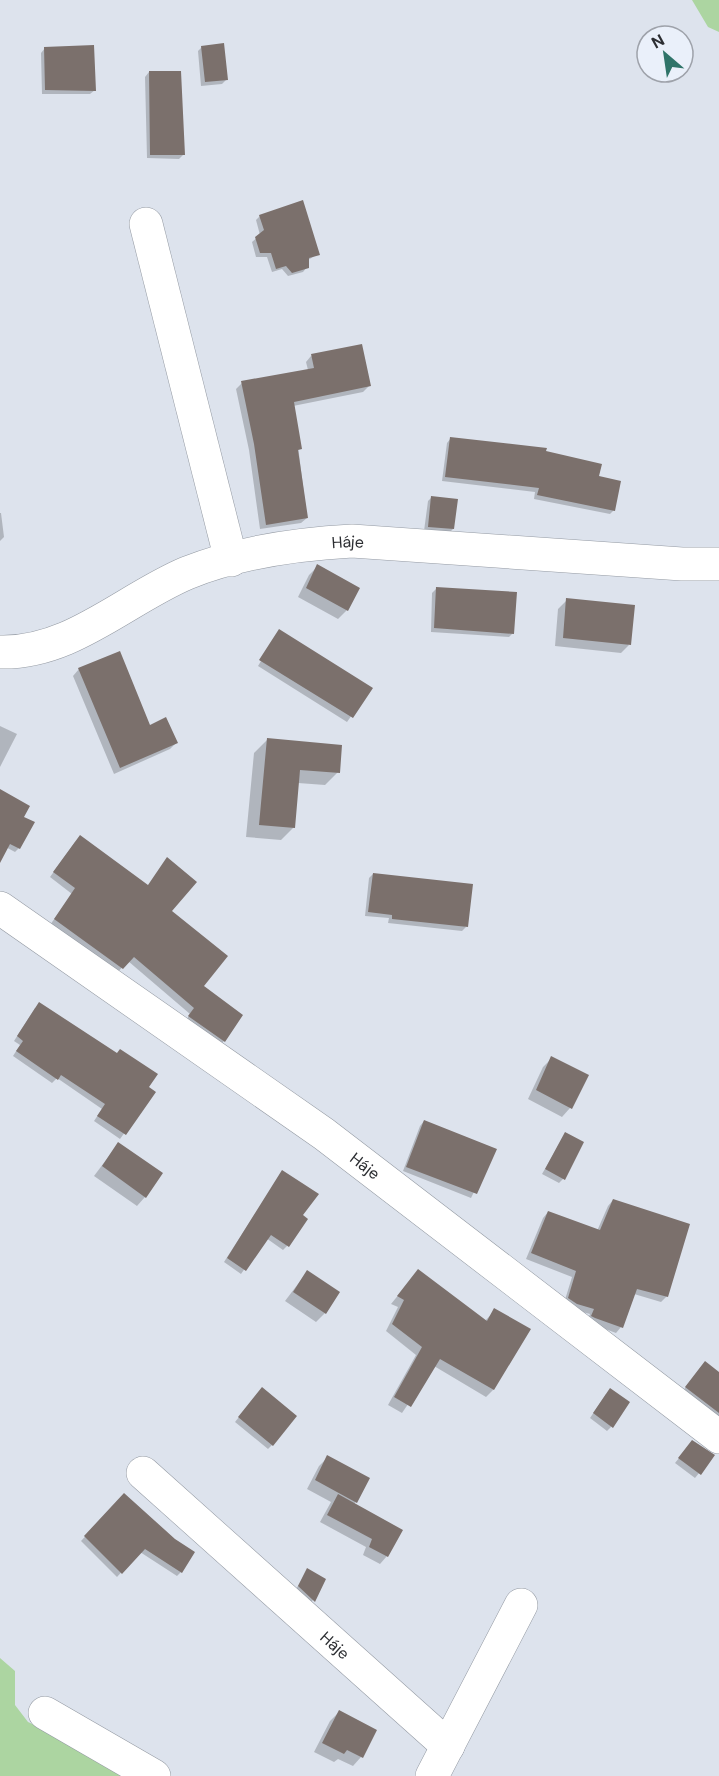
<svg xmlns="http://www.w3.org/2000/svg" width="719" height="1776" viewBox="0 0 719 1776" font-family="'DM Sans',sans-serif">
  <rect width="100%" height="100%" fill="#dde3ed"/>
  <path fill="#acd5a1" d="M 692,0 L 719,0 L 719,32 L 708,27 Z
    M 0,1658 L 15,1671 L 15,1705 L 28,1722 L 144,1776 L 0,1776 Z"/>
  <path fill="#0003" d="M 202,47 L 226,80 L 222,84 L 201,86 L 198,51 Z
    M 45,48 L 95,90 L 90,94 L 42,94 L 41,53 Z
    M 149,72 L 183,155 L 179,159 L 147,158 L 145,77 Z
    M 260,216 L 318,254 L 308,260 L 307,267 L 303,272 L 288,276 L 282,269 L 272,272 L 267,257 L 256,257 L 252,242 L 260,235 L 256,220 Z
    M 311,356 L 369,386 L 363,392 L 293,406 L 307,518 L 301,523 L 260,529 L 249,450 L 236,389 L 242,383 L 308,370 L 306,362 Z
    M 451,438 L 545,452 L 597,477 L 614,510 L 610,514 L 534,499 L 535,492 L 442,481 L 447,443 Z
    M 432,497 L 453,529 L 449,533 L 424,531 L 428,501 Z
    M 1,513 L 4,537 L 0,541 L 0,513 Z
    M 318,566 L 347,610 L 338,619 L 298,597 L 309,575 Z
    M 436,589 L 513,633 L 509,637 L 431,632 L 432,593 Z
    M 567,600 L 629,645 L 621,653 L 555,646 L 558,609 Z
    M 278,633 L 371,688 L 347,722 L 258,666 Z
    M 79,669 L 149,727 L 176,743 L 170,749 L 114,774 L 73,676 Z
    M 0,726 L 17,734 L 0,767 Z
    M 267,740 L 338,772 L 325,785 L 298,783 L 294,827 L 281,840 L 246,837 L 254,753 Z
    M 0,791 L 19,848 L 15,852 L 0,844 Z
    M 75,842 L 170,912 L 224,1041 L 219,1046 L 185,1022 L 190,1014 L 128,961 L 117,973 L 50,925 L 72,894 L 50,877 Z
    M 373,874 L 466,927 L 462,931 L 388,923 L 389,918 L 365,916 L 369,878 Z
    M 35,1008 L 154,1092 L 120,1139 L 94,1121 L 102,1109 L 57,1078 L 52,1083 L 13,1056 L 20,1045 L 14,1041 Z
    M 552,1058 L 570,1108 L 562,1117 L 528,1099 L 543,1067 Z
    M 424,1121 L 495,1149 L 471,1198 L 403,1171 L 420,1126 Z
    M 565,1134 L 563,1179 L 559,1183 L 542,1174 Z
    M 118,1144 L 145,1197 L 137,1206 L 94,1176 Z
    M 282,1172 L 287,1246 L 283,1250 L 266,1238 L 241,1274 L 224,1262 Z
    M 613,1200 L 667,1296 L 661,1302 L 634,1294 L 621,1327 L 616,1333 L 589,1323 L 587,1321 L 590,1314 L 571,1309 L 564,1303 L 572,1277 L 526,1259 L 543,1218 L 548,1212 L 597,1231 L 608,1206 Z
    M 418,1271 L 485,1321 L 495,1310 L 529,1329 L 493,1390 L 486,1397 L 434,1366 L 402,1413 L 388,1405 L 416,1355 L 386,1331 L 398,1307 L 391,1304 Z
    M 307,1272 L 325,1313 L 316,1322 L 285,1301 Z
    M 701,1367 L 719,1374 L 719,1420 L 682,1392 Z
    M 258,1393 L 272,1445 L 268,1449 L 235,1422 Z
    M 606,1394 L 611,1427 L 607,1431 L 590,1418 Z
    M 692,1442 L 713,1456 L 695,1478 L 675,1463 Z
    M 328,1457 L 368,1479 L 354,1505 L 387,1556 L 380,1564 L 363,1555 L 366,1547 L 320,1522 L 331,1502 L 307,1489 L 319,1466 Z
    M 124,1495 L 181,1572 L 177,1576 L 140,1552 L 117,1577 L 81,1541 Z
    M 307,1570 L 324,1580 L 310,1605 L 295,1591 Z
    M 339,1712 L 361,1757 L 353,1766 L 338,1759 L 334,1762 L 314,1752 L 330,1721 Z"/>
  <path fill="#7b706c" d="M 224,43 L 228,80 L 205,82 L 201,46 Z
    M 94,45 L 96,91 L 45,90 L 44,47 Z
    M 149,71 L 181,71 L 185,155 L 150,155 Z
    M 303,200 L 320,255 L 309,258 L 309,268 L 292,273 L 286,266 L 276,269 L 271,253 L 260,253 L 255,237 L 264,230 L 259,215 Z
    M 362,344 L 371,386 L 294,402 L 302,449 L 298,450 L 308,518 L 266,525 L 254,444 L 241,381 L 314,368 L 311,354 Z
    M 450,437 L 547,448 L 546,451 L 602,464 L 599,476 L 621,481 L 615,511 L 537,495 L 539,488 L 445,477 Z
    M 431,496 L 458,499 L 454,529 L 428,527 Z
    M 317,564 L 360,588 L 348,611 L 306,588 Z
    M 436,587 L 517,592 L 514,634 L 434,628 Z
    M 566,598 L 635,605 L 631,645 L 563,638 Z
    M 279,629 L 373,688 L 353,718 L 259,660 Z
    M 120,651 L 150,725 L 166,717 L 178,743 L 120,768 L 78,668 Z
    M 267,738 L 342,745 L 340,773 L 300,770 L 295,828 L 259,825 Z
    M 0,789 L 30,806 L 24,817 L 35,822 L 20,849 L 10,844 L 0,863 Z
    M 80,835 L 148,885 L 167,857 L 197,882 L 172,911 L 228,956 L 204,986 L 243,1015 L 225,1042 L 188,1016 L 194,1008 L 134,957 L 123,969 L 54,919 L 75,888 L 53,872 Z
    M 373,873 L 473,884 L 468,927 L 392,919 L 392,915 L 368,912 Z
    M 39,1002 L 117,1053 L 120,1049 L 158,1074 L 149,1087 L 156,1092 L 126,1135 L 97,1116 L 105,1104 L 61,1075 L 58,1080 L 16,1051 L 23,1041 L 17,1036 Z
    M 551,1056 L 589,1075 L 572,1109 L 536,1090 Z
    M 424,1120 L 497,1149 L 477,1194 L 406,1167 Z
    M 565,1132 L 584,1142 L 565,1180 L 545,1169 Z
    M 118,1142 L 163,1173 L 146,1198 L 102,1166 Z
    M 282,1170 L 319,1194 L 303,1215 L 308,1219 L 289,1247 L 271,1235 L 246,1271 L 227,1258 Z
    M 613,1199 L 690,1224 L 668,1297 L 637,1289 L 623,1328 L 595,1318 L 591,1316 L 594,1309 L 577,1304 L 568,1298 L 576,1271 L 531,1253 L 548,1211 L 600,1230 Z
    M 418,1269 L 487,1321 L 494,1308 L 531,1329 L 494,1390 L 440,1359 L 411,1407 L 394,1397 L 422,1347 L 392,1324 L 404,1300 L 397,1296 Z
    M 307,1270 L 340,1292 L 326,1314 L 293,1292 Z
    M 705,1361 L 719,1372 L 719,1413 L 685,1387 Z
    M 262,1387 L 297,1416 L 273,1446 L 238,1417 Z
    M 610,1388 L 630,1402 L 613,1428 L 593,1413 Z
    M 692,1440 L 715,1455 L 701,1475 L 678,1458 Z
    M 327,1455 L 370,1478 L 357,1503 L 315,1480 Z
    M 124,1493 L 175,1539 L 195,1552 L 182,1573 L 145,1549 L 122,1574 L 84,1536 Z
    M 338,1494 L 403,1530 L 388,1557 L 369,1547 L 372,1539 L 327,1515 Z
    M 307,1568 L 326,1579 L 315,1602 L 298,1586 Z
    M 339,1710 L 377,1730 L 363,1758 L 347,1750 L 344,1754 L 322,1743 Z"/>
  <g fill="none" stroke-linecap="round" stroke-linejoin="round">
    <g stroke="#949aa3" stroke-width="34">
      <g id="minor">
        <path d="M 146,224 L 231,560"/>
        <path id="s1" d="M 0,652 C 71,654 125,599 187,573 C 239,552 297,544 352,541 L 682,564 L 719,564"/>
        <path id="s2" d="M 0,908 L 324,1134 L 719,1437"/>
        <path id="s3" d="M 143,1473 L 448,1746"/>
        <path d="M 45,1713 L 154,1776"/>
        <path d="M 432,1776 L 521,1605"/>
      </g>
    </g>
    <use href="#minor" stroke="#fff" stroke-width="33"/>
  </g>
  <g text-anchor="middle" stroke-width="6" stroke-linejoin="round" paint-order="stroke">
    <g font-size="16" fill="#2c2e32" stroke="#eaf0fa">
      <text dy="6" stroke="none"><textPath href="#s1" startOffset="370">Háje</textPath></text>
      <text dy="6" stroke="none"><textPath href="#s2" startOffset="447">Háje</textPath></text>
      <text dy="6" stroke="none"><textPath href="#s3" startOffset="258">Háje</textPath></text>
    </g>
  </g>
  <g transform="translate(665 54) rotate(331)"><circle r="28" fill="#eaf0fa" stroke="#9ea2aa" stroke-width="1.5"/>
  <path d="M0-4.5L10 22L0 15L-10 22Z" fill="#2f7469"/>
  <text y="-9" font-size="16" font-weight="bold" text-anchor="middle" fill="#2c2e32">N</text>
  </g>
</svg>
